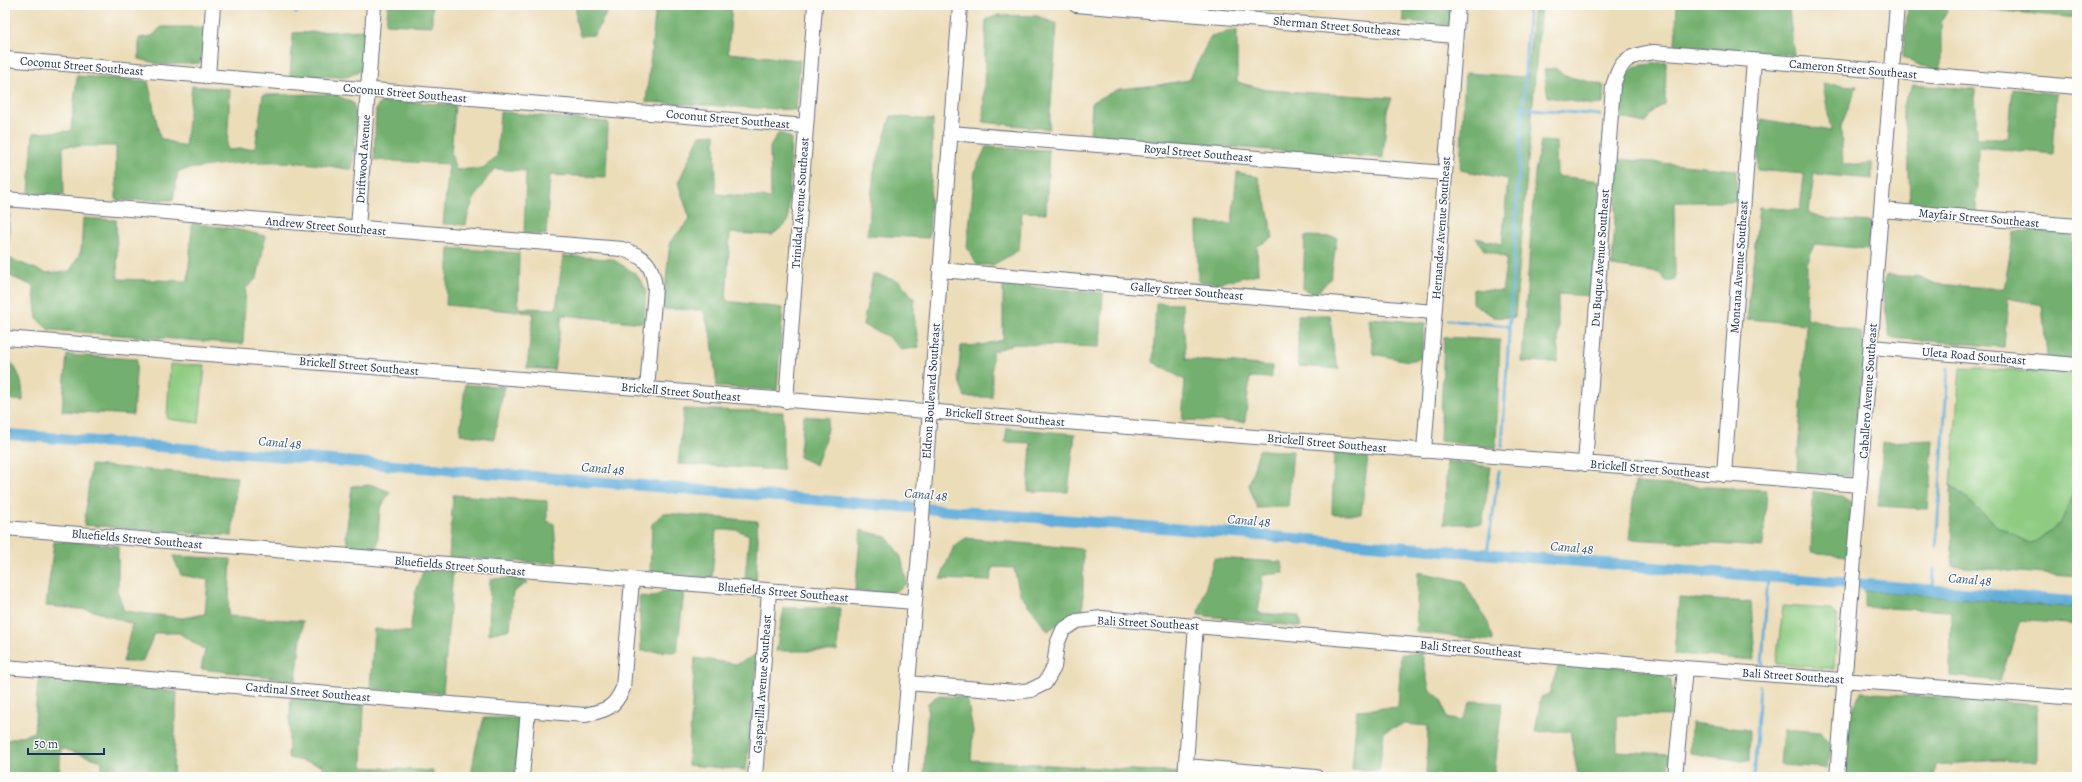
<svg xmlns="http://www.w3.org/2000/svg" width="2082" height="782" viewBox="0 0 2082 782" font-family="Alegreya,serif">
  <rect width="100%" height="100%" fill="#fdfcf7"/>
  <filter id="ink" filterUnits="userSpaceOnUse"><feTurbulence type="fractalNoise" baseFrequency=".025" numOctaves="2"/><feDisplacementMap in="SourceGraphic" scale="8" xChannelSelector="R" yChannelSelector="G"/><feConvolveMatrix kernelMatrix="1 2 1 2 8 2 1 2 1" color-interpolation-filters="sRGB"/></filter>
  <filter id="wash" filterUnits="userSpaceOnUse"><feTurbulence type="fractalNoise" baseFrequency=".012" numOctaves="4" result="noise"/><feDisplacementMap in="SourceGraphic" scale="16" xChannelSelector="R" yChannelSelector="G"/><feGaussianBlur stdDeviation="0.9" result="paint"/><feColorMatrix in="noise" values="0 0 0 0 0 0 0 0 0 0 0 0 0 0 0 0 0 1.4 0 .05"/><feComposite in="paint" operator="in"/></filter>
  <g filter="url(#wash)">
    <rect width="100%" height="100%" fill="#ecddb9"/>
    <path fill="#8fcc82" stroke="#557e70" d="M 170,364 L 205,365 L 199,423 L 167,419 Z
      M 1960,368 L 2077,374 L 2077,483 L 2061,523 L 2032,544 L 1998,527 L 1951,485 Z
      M 1783,606 L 1830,609 L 1837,616 L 1834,669 L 1776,664 Z"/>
    <path fill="#73b070" stroke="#477067" d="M 388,5 L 432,5 L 432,26 L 386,24 Z
      M 576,5 L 611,5 L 594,35 L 580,36 L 576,21 Z
      M 656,5 L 732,5 L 728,53 L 800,60 L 796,110 L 646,102 Z
      M 1216,5 L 1314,5 L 1313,12 L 1216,8 Z
      M 1403,5 L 1451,5 L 1449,25 L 1403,21 Z
      M 1534,5 L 1541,5 L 1515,318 L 1494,317 L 1473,303 L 1473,289 L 1502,291 L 1507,258 L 1484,250 L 1476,238 L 1502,244 L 1508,179 L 1460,170 L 1465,73 L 1527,77 Z
      M 1677,5 L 1825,5 L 1824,9 L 1789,9 L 1794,55 L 1675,46 Z
      M 1908,5 L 2077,5 L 2077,18 L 1950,6 L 1941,22 L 1941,69 L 1921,66 L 1903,57 Z
      M 998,15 L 1037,16 L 1057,24 L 1049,129 L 983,122 L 986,20 Z
      M 161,27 L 207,27 L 200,63 L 163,65 L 139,59 L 139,38 L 152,36 Z
      M 1237,29 L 1237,82 L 1267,90 L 1392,98 L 1387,110 L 1383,158 L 1090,137 L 1092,102 L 1119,89 L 1158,85 L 1189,80 L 1211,36 Z
      M 364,30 L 362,70 L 347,77 L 290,76 L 293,33 Z
      M 1666,62 L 1665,104 L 1654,110 L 1646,123 L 1619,118 L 1623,76 L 1636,66 Z
      M 1555,68 L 1565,76 L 1604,85 L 1603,104 L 1592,105 L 1548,97 L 1544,70 Z
      M 77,76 L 148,81 L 160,138 L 185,147 L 192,86 L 230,89 L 227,150 L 255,148 L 263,95 L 334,94 L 353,103 L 357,122 L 352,170 C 291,158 239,160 178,171 L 173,200 L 116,200 L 116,146 L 63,146 L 64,195 L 29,194 L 33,133 L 71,131 Z
      M 1823,84 L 1857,86 L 1841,126 L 1843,165 L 1872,163 L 1872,179 L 1814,174 L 1809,213 L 1828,219 L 1872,222 L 1868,249 L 1814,244 L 1807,264 L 1806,318 L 1861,332 L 1865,348 L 1850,476 L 1797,470 L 1806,324 L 1747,319 L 1759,207 L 1800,210 L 1804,174 L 1757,170 L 1761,119 L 1831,131 Z
      M 1913,85 L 1975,89 L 1977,138 L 2008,138 L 2013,89 L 2057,94 L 2053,154 L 1978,147 L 1976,214 L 1910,207 L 1908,141 L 1902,107 Z
      M 383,100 L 455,105 L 451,154 L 456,170 L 483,168 L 497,156 L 500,112 L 608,122 L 606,177 L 550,175 L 546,235 L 524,234 L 526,171 L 494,169 C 481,186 469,203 466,225 L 443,224 L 449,164 L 374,160 L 376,108 Z
      M 891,116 L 933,120 L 929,238 L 867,235 L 874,172 Z
      M 779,132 L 791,138 L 788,222 L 772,235 L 730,233 L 726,301 L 783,308 L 777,390 L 717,387 L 712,339 L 703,310 L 663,309 L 670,242 L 690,219 L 678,183 L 700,135 L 715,134 L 716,194 L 771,198 L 770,147 Z
      M 1541,141 L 1556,142 L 1557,176 L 1601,181 L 1592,296 L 1558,294 L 1558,362 L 1522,362 L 1535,172 Z
      M 986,147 L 1049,150 L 1046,213 L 1022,212 L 1019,250 L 993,265 L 977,265 L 967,247 L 975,170 Z
      M 1619,159 L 1736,170 L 1737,202 L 1674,202 L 1675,279 L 1667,282 L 1659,273 L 1612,266 Z
      M 1237,172 L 1258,177 L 1267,206 L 1273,238 L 1257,246 L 1258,274 L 1217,283 L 1198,281 L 1197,223 L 1232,224 Z
      M 5,207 L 10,207 L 8,258 L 46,273 L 70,271 L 81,251 L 83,218 L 116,220 L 118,279 L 188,281 L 192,223 L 234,229 L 266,236 L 257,278 L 246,288 L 243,344 L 49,330 L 37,319 L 33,286 L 5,274 Z
      M 2014,231 L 2072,232 L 2074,290 L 2077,291 L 2077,359 L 2047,357 L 2042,305 L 2008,298 L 2004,347 L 1890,338 L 1882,286 L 1887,275 L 1920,277 L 1936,284 L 2004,289 Z
      M 1305,236 L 1337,237 L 1331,278 L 1316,294 L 1303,289 Z
      M 449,248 L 519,253 L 518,308 L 556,309 L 563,256 L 612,259 L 636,274 L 646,289 L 644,323 L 562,315 L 554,370 L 527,368 L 533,313 L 446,305 Z
      M 873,274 L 899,281 L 914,298 L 914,315 L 919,347 L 902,350 L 887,336 L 863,325 Z
      M 1003,284 L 1103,293 L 1100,347 L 1014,344 L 992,352 L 992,397 L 965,397 L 958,378 L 961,346 L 981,345 L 1003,340 Z
      M 1156,303 L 1182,304 L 1186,359 L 1272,366 L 1272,378 L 1250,377 L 1245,422 L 1182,420 L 1185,380 L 1153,362 Z
      M 1298,315 L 1330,315 L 1334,353 L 1339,369 L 1298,366 Z
      M 1369,318 L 1425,323 L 1421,358 L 1408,361 L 1373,354 Z
      M 1444,337 L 1500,340 L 1496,448 L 1440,441 Z
      M 67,355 L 137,359 L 133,415 L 62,411 Z
      M 5,356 C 19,369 23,382 23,401 L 5,399 Z
      M 465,385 L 504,386 L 494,439 L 460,434 Z
      M 684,409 L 783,412 L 783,470 L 678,464 Z
      M 804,416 L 829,418 L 824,444 L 816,465 L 799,457 Z
      M 1007,428 L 1075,434 L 1068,492 L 1028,491 L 1031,443 L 1005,442 Z
      M 1933,440 L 1928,509 L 1878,506 L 1883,442 Z
      M 1259,450 L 1293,451 L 1288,507 L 1257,508 L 1249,485 Z
      M 1334,452 L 1368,457 L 1361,514 L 1332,514 Z
      M 1447,461 L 1491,467 L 1482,524 L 1444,524 Z
      M 91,465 L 237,477 L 232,536 L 84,525 Z
      M 1635,483 L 1767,490 L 1763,547 L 1629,539 Z
      M 2077,483 L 2077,577 L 1952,566 L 1951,485 L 1998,527 L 2032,544 L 2061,523 Z
      M 373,485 L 390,492 L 380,509 L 377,551 L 348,549 L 346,535 L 352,486 Z
      M 1813,491 L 1840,496 L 1852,504 L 1847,556 L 1811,552 Z
      M 453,495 L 547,501 L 547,521 L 554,524 L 557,562 L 544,563 L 449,557 Z
      M 663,513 L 757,521 L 758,539 L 756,580 L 745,579 L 749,535 L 737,530 L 716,530 L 712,578 L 650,572 L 652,524 Z
      M 861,530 L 887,537 L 901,557 L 907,583 L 892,594 L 855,591 Z
      M 966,538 L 1083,549 L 1083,610 L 1066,618 L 1048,631 L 1020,594 L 1014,568 L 993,567 L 990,581 L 940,579 L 954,546 Z
      M 54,542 L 83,542 L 118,546 L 118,593 L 124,611 L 182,618 L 205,614 L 208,580 L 181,575 L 173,556 L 231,559 L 228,616 L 303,621 L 296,680 L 201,669 L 205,650 L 179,633 L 155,633 L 142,662 L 123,662 L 132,624 L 91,610 L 46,606 Z
      M 1214,558 L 1282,562 L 1284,573 L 1263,575 L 1258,613 L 1299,616 L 1301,627 L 1198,615 Z
      M 424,569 L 453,571 L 443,693 L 370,689 L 374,629 L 410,632 L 415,594 Z
      M 1418,572 L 1463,581 L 1488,623 L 1493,641 L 1416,632 Z
      M 515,578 L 528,582 L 513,592 L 510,629 L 489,634 L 490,579 Z
      M 1865,590 L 2077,608 L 2077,625 L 2020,620 L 2000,681 L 1950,676 L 1951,611 L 1865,607 Z
      M 662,591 L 684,592 L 677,652 L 641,651 L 639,596 L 654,597 Z
      M 1679,598 L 1751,602 L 1755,660 L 1674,654 Z
      M 784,608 L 840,608 L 837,651 L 776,651 Z
      M 1422,653 L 1429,689 L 1442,700 L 1446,718 L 1462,721 L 1471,701 L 1502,703 L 1494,777 L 1426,774 L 1428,726 L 1404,724 L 1384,731 L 1379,771 L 1352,769 L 1357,710 L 1398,707 L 1401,654 Z
      M 758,654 L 746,770 L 688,765 L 695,658 L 737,664 Z
      M 1575,663 L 1654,671 L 1671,680 L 1675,716 L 1617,715 L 1617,751 L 1670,754 L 1667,777 L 1578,777 L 1570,731 L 1535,732 L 1541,697 L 1549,694 L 1558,667 Z
      M 38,679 L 177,692 L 173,777 L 101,777 L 102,761 L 61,748 L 59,777 L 5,777 L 5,741 L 34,732 Z
      M 1861,692 L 2037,704 L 2037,763 L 1999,760 L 1936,765 L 1934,777 L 1846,777 L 1848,719 Z
      M 937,696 L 967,697 L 973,731 L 971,760 L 1181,773 L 1180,777 L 924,777 L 928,703 Z
      M 291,698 L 364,705 L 362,767 L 433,771 L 432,777 L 322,777 L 322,765 L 288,758 Z
      M 484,718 L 520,718 L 515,775 L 497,774 L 471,777 L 475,751 Z
      M 1691,723 L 1750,730 L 1749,762 L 1690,753 Z
      M 1783,729 L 1821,732 L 1831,748 L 1827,768 L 1780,765 Z"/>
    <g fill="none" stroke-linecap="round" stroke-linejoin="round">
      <path stroke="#63aedb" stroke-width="3" d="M 296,13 L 296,5
        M 1521,108 L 1600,115
        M 1448,320 L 1509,326
        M 1502,447 L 1529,5
        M 1936,548 L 1948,368
        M 1487,554 L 1499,471
        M 1933,590 L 1934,569
        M 1762,664 L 1768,577
        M 1754,777 L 1760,686"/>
      <path stroke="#63aedb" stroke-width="11" d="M 5,434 L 1845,583
        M 1861,584 L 2077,602"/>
    </g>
  </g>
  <g filter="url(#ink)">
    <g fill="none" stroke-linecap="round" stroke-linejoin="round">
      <g stroke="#646c7e" stroke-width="16">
        <path id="minor" d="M 1076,5 L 1455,36
          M 5,59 L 806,126
          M 208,77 L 213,5
          M 950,133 L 1445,173
          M 5,199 L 622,249 C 644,256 653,264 655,288 L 647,390
          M 1882,210 L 2077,226
          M 358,228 L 374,5
          M 940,270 L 1434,312
          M 5,338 L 1860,485
          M 1871,347 L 2077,365
          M 786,401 L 815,5
          M 1424,451 L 1458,5
          M 1585,464 L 1613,86 C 1621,60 1626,56 1654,52 L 2077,87
          M 1724,475 L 1754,60
          M 5,528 L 914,602
          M 5,667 L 585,715 C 606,710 614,709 623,688 L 632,580
          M 908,683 L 1015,692 L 1031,690 L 1045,683 L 1054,667 L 1057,644 L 1063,630 L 1077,621 L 1101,618 L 1685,668 L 2077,698
          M 1186,766 L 1316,777
          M 522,777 L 528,710
          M 755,777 L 769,591
          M 900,777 L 921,531 L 960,5
          M 1185,777 L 1196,625
          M 1675,777 L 1685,668
          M 1837,777 L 1897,5"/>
      </g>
      <use href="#minor" stroke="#fff" stroke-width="14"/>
    </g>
  </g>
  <g text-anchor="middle" stroke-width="3" stroke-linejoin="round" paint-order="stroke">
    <g font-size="12" fill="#1b2f5e" stroke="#fdfcf7">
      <text transform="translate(1337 26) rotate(5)" y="4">Sherman Street Southeast</text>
      <text transform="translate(82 66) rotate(5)" y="4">Coconut Street Southeast</text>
      <text transform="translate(1853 69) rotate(5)" y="4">Cameron Street Southeast</text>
      <text transform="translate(405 93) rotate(5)" y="4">Coconut Street Southeast</text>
      <text transform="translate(728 119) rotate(5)" y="4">Coconut Street Southeast</text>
      <text transform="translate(1198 153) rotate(5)" y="4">Royal Street Southeast</text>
      <text transform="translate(363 159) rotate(-86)" y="4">Driftwood Avenue</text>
      <text transform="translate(800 203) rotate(-86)" y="4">Trinidad Avenue Southeast</text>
      <text transform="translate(1979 218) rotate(5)" y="4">Mayfair Street Southeast</text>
      <text transform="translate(326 226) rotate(5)" y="4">Andrew Street Southeast</text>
      <text transform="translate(1441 228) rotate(-86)" y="4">Hernandes Avenue Southeast</text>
      <text transform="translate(1600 258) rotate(-86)" y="4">Du Buque Avenue Southeast</text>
      <text transform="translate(1739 267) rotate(-86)" y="4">Montana Avenue Southeast</text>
      <text transform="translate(1187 291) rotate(5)" y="4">Galley Street Southeast</text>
      <text transform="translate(1974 356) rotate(5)" y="4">Uleta Road Southeast</text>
      <text transform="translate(359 366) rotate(5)" y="4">Brickell Street Southeast</text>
      <text transform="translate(931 391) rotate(-86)" y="4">Eldron Boulevard Southeast</text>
      <text transform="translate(1868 391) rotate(-86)" y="4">Caballero Avenue Southeast</text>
      <text transform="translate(681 392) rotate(5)" y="4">Brickell Street Southeast</text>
      <text transform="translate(1005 417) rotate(5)" y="4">Brickell Street Southeast</text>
      <text transform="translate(1327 443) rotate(5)" y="4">Brickell Street Southeast</text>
      <text transform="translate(1650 469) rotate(5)" y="4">Brickell Street Southeast</text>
      <text transform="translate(137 539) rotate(5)" y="4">Bluefields Street Southeast</text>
      <text transform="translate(460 566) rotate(5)" y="4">Bluefields Street Southeast</text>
      <text transform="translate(783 592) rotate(5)" y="4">Bluefields Street Southeast</text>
      <text transform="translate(1148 623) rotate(3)" y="4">Bali Street Southeast</text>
      <text transform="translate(1471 649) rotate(5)" y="4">Bali Street Southeast</text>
      <text transform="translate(1793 676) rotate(4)" y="4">Bali Street Southeast</text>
      <text transform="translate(762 684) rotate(-86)" y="4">Gasparilla Avenue Southeast</text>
      <text transform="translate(308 692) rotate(5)" y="4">Cardinal Street Southeast</text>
    </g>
    <g font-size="13" font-style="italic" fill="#345b8a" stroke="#fdfcf7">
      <text transform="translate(280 442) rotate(5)" y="5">Canal 48</text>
      <text transform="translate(603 468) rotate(5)" y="5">Canal 48</text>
      <text transform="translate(926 494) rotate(5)" y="5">Canal 48</text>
      <text transform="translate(1249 520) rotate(5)" y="5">Canal 48</text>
      <text transform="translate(1572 547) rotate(5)" y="5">Canal 48</text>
      <text transform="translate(1970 579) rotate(5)" y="5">Canal 48</text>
    </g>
  </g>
  <rect width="2082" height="782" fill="none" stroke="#fdfcf7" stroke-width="20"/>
  <path d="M28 748v6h76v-6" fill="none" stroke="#1b2f5e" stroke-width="2"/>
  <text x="34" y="748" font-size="12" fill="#1b2f5e" stroke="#fdfcf7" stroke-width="3" paint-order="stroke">50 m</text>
</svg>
